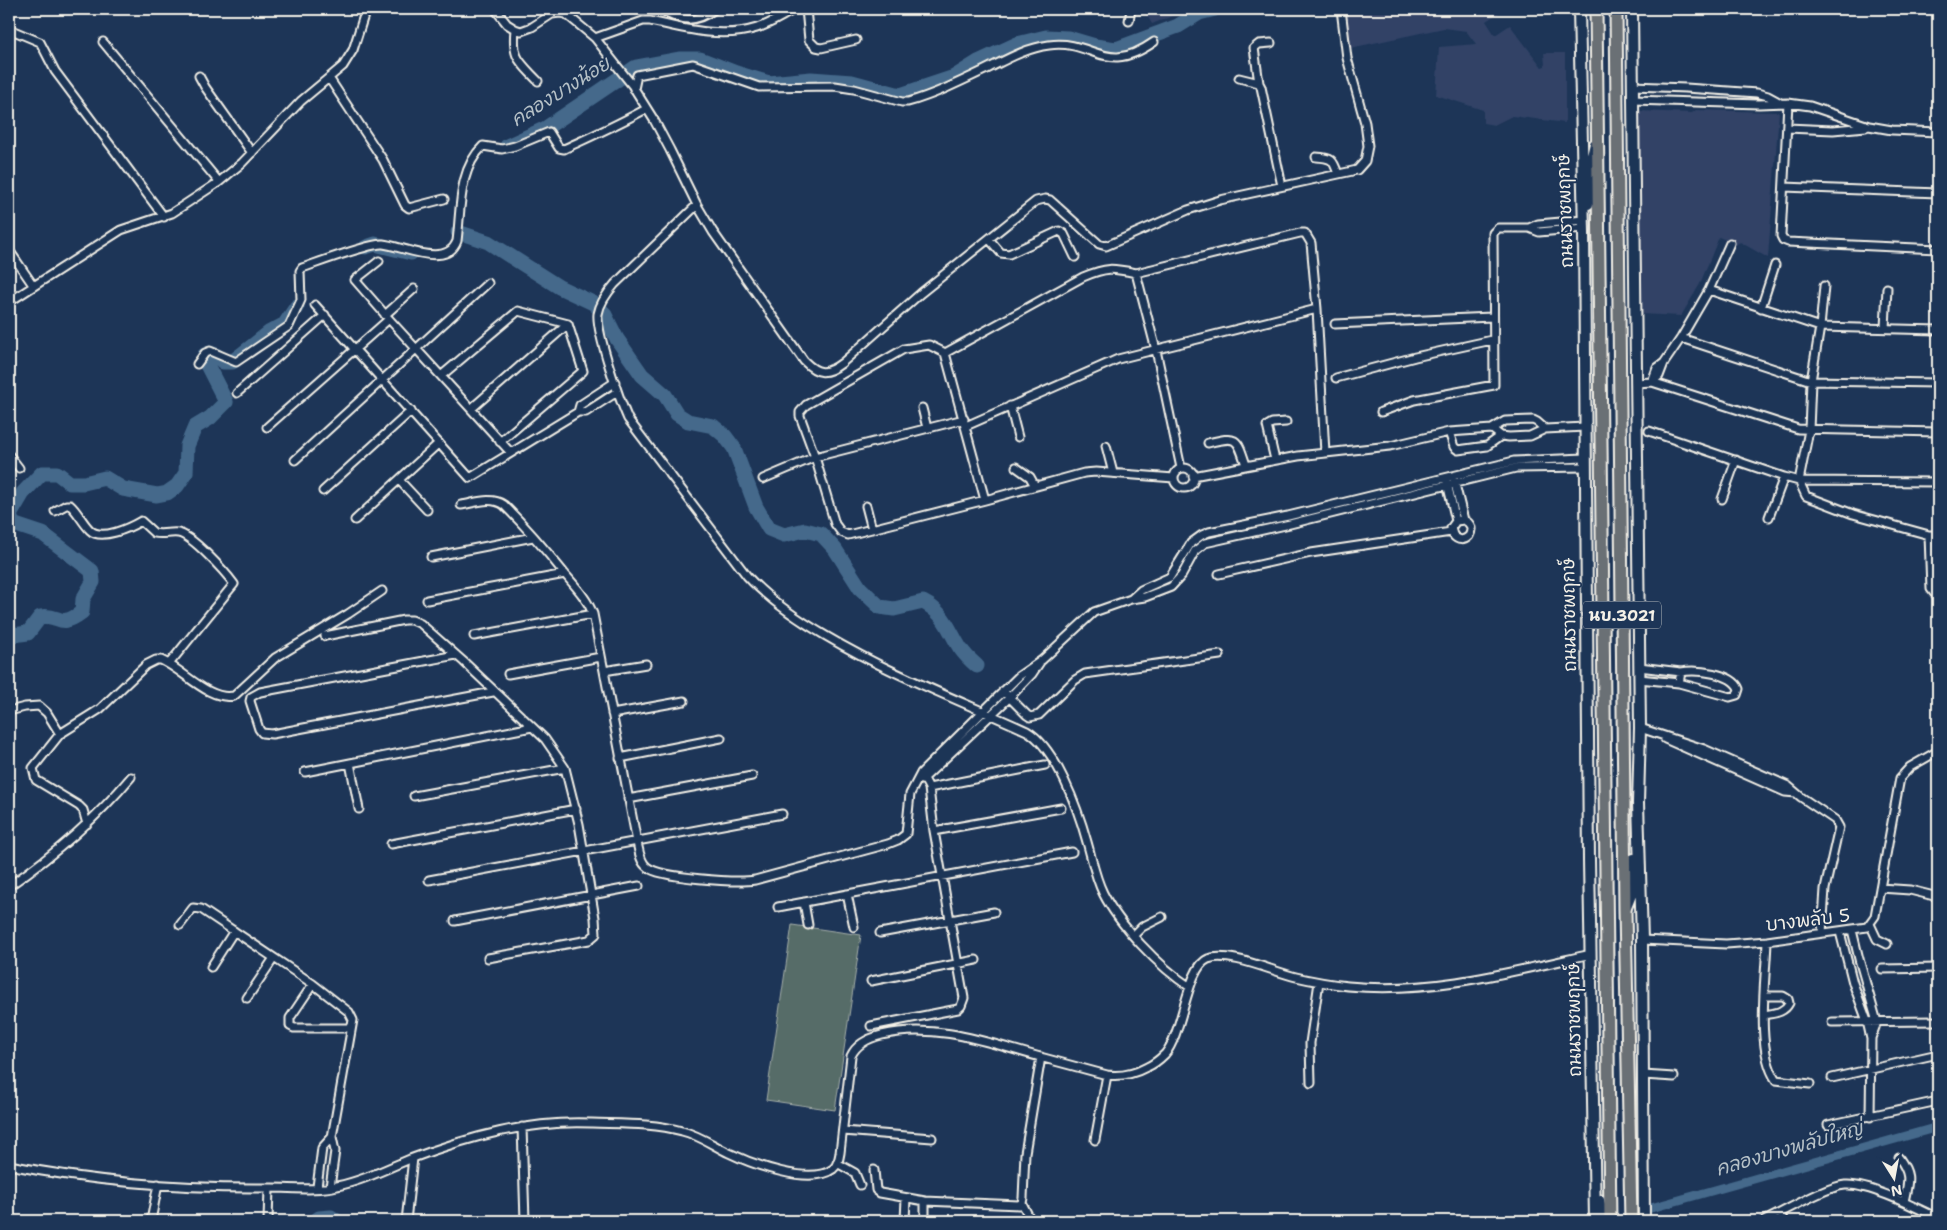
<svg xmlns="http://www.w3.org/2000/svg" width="1947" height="1230" viewBox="0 0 1947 1230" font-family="'Shantell Sans','Playpen Sans Thai',sans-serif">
  <rect width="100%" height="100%" fill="#1d3557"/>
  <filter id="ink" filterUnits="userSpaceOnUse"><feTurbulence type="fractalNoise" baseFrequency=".02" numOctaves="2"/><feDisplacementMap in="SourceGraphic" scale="10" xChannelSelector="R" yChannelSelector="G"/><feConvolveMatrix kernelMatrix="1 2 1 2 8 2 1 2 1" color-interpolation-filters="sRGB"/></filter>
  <g filter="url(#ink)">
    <path fill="#304266" d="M 1143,9 L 1190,9 L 1152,24 Z
      M 1341,9 L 1505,9 L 1486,21 L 1495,35 L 1510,25 L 1542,67 L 1545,66 L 1544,53 L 1565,53 L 1565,123 L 1512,116 L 1494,125 L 1483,123 L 1483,110 L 1436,95 L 1439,47 L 1476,44 L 1466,31 L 1444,28 L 1346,49 Z
      M 1696,110 L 1779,112 L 1768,258 L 1740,242 L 1736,245 L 1719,237 L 1700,284 L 1681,316 L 1640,314 L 1639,111 L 1692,113 Z"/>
    <path fill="#566c68" stroke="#a5aea8" d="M 792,925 L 861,935 L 835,1110 L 766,1100 Z"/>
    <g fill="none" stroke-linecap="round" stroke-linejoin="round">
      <path stroke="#44698b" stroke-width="9" d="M 1651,1208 L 1938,1127"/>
      <path stroke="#44698b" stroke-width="15" d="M 507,146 L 546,128 L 636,67 L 679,59 L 700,59 L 736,73 L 769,83 L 811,79 L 852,82 L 900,95 L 954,77 L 978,62 L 1017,44 L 1046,37 L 1068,38 L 1095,46 L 1116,49 L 1178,26 L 1199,13 L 1215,9
        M 458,232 L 488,242 L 559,287 L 593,303 L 604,313 L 617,339 L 642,375 L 665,395 L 677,414 L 688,421 L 713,426 L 725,436 L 734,448 L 756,507 L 769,529 L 784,535 L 805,530 L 821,534 L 835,549 L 860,588 L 880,607 L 894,609 L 923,602 C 945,613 948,629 960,648 C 965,655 971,661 977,666
        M 366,247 L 375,244 L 411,253
        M 9,630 L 13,635 L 28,633 L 40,617 C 61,613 58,630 82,612 L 83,599 L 93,582 L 92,571 L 43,534 L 13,524 L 10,515 L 23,493 L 42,473 L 57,473 L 70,483 L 84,483 L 105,478 L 123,489 L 157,495 L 167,493 L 177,486 L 186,473 L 187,446 L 195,427 L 210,418 L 226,402 L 206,363 L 205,355 L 210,353 L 216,355 L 223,362 L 232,362 L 270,332 L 285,324 L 297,306
        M 315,1221 L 319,1218 L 331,1217 L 337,1221"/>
      <g stroke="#f4f1e8" stroke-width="11">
        <path id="street" d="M 495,9 L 507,24 L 515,29 L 521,31 L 532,27 L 552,14 L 560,13 L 566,14 L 595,38 L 632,85 L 654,120 L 670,150 L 697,205 L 713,232 L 804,361 C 818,375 826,375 842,363 L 921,293 L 1036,201 L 1045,199 L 1050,200 L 1099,244 L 1106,246 L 1188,210 L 1220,200 L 1357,170 L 1365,161 L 1368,146 L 1365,123 L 1347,58 L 1341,9
          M 660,9 C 682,21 694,24 715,9
          M 806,9 L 809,40 L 816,47 L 821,48 L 856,40
          M 1129,21 L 1131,9
          M 9,29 L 40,42 L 55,71 L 164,217
          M 515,29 C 512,59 519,61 538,81
          M 595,38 L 643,21 L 650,21 C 685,29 722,39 757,28 C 771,24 783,15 796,9
          M 103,42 L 219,182
          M 199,76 L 205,87 L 252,153
          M 329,78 L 383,160 L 405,205 L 409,208 L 444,199
          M 1239,78 L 1259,83 L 1261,87 L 1282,186
          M 1259,83 L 1254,48 L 1259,44 L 1271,43
          M 1633,86 L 1686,88 L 1757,93 L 1768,96 L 1779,102
          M 634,89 L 637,75 L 693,64 L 759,87 L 835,86 L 854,89 L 902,102 L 908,102 C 936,94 962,81 989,68 C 1009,58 1027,48 1049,45 C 1095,39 1104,77 1154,42
          M 1633,100 L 1759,104 L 1788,103 L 1810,106 L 1869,126 L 1892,130 L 1938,132
          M 1788,103 L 1781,236 L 1783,240 L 1788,242 L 1938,249
          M 1787,128 L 1833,130 L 1866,127
          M 1316,157 C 1332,158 1333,159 1338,174
          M 1784,187 L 1938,193
          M 697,205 L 615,284 C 608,292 600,302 598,314 C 596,332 620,401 628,419 L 747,576 C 770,601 797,619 826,636 C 890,674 959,700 1027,731 C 1056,748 1078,809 1087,842 C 1092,859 1095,877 1103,893 C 1119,925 1159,967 1190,987
          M 1584,220 L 1538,224 L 1529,228 L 1539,232 L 1584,228
          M 989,239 L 1001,253 L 1009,254 L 1059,231 L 1064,234 L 1075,257
          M 9,250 L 33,285
          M 379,261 L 355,280 L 389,319 L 511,453
          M 1136,273 L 1156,350 L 1181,468
          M 1824,286 L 1820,327 L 1811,381 L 1809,430 L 1799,481 L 1806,496 L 1853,514 L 1929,535 L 1938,535
          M 1709,290 L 1820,327 L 1938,330
          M 9,302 L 121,230 L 172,213 L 219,182 L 242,163 L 301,101 L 343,66 L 353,50 L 366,9
          M 315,305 L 470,478 L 578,412
          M 1761,308 L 1775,265
          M 385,315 L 414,289
          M 1335,324 L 1492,317
          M 1885,328 L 1887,288
          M 1681,338 L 1811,381 L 1938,383
          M 945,353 L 985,500
          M 197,364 L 205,353 L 210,351 L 236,362 L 289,326 L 301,300 L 300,271 L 302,268 C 317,263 370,243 383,244 C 402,246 447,269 457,241 C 461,210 458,170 483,146 L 502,149 L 515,146 L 549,132 L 559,148 L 564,149 C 592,136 619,124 646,109
          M 441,376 L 518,311 L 568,324 L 583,371 L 500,442
          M 1336,378 L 1415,357 L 1492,340
          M 1654,380 L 1659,376 L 1664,363
          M 615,382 L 580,405 L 578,412 L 586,412 L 617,392
          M 1652,382 L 1657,368 L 1664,363 L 1681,338 L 1709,290 L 1730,243
          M 1636,383 L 1652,382 L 1798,429 L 1938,432
          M 237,393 L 325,315
          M 1010,406 L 1018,437
          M 922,408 L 927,428
          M 471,409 L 568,324
          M 1381,412 L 1414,400 L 1494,385 L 1493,233 L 1498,228 L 1529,228
          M 966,426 L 1118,359 L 1317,309
          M 267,427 L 389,319
          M 1492,429 L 1501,436 L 1509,437 L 1530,436 L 1545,429 L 1585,427
          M 1649,431 L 1784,477 L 1799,481 L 1938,482
          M 1449,432 L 1454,447 L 1458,450 L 1487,446 L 1501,436
          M 1208,443 C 1237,436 1237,437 1246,465
          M 1106,446 L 1113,473
          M 9,455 L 19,468
          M 295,460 L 488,283
          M 1275,460 L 1267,426 L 1272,423 L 1286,422
          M 1016,467 L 1030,477 L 1035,486
          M1174 478a10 10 0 1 1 20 0a10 10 0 1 1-20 0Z
          M 1193,476 L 1298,456 L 1390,446 L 1449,432 L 1492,429 L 1505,421 L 1533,420 L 1537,422 L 1545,429
          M 1174,478 L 1096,472 L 1084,473 L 985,500 L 848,535 L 841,532 L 835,524 L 815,457 L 800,416 L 800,412 L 806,405 L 904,349 L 929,345 L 945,353 L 1083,277 C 1107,267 1112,268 1136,273 L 1300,233 L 1305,233 L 1311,243 L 1317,309 L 1325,453
          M 763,479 L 815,457 L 964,419
          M 399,480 L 427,510
          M 1454,480 L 1464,520 C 1471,523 1473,529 1469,536 C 1464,541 1458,541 1453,535 L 1451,528 L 1456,521 L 1464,520
          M 1447,483 L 1456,521
          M 323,491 L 411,411
          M 1722,499 L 1736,460
          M 461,505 C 475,503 491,496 504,505 C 525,526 545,549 564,573 C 575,586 587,598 593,614 L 637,842 C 639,851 640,862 647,867 C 660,878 737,883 755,880 L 888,844 L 898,840 L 906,834 L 910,794 L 921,773 L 1019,676 L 1042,660 L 1094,612 L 1131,599 L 1145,597 L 1171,587 L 1182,575 L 1195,551 L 1205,543 L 1290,524 L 1516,468 L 1586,467
          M 866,506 L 872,529
          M 55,511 L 66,505 L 70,505 C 78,512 82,522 90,530 C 101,541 129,528 141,521 L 154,533 C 162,535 170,532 178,533 C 192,535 225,572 234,584 L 169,664
          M 1769,517 L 1784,477
          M 355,520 L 439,443
          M 1929,535 L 1931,589 L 1934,593 L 1938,594
          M 431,557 L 533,537
          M 1219,574 L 1311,553 L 1451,532
          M 1131,599 L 1141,590 L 1170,577 L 1191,543 L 1202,535 L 1209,532 L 1288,516 L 1514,461 L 1585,458
          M 427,600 L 565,574
          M 325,636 L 404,620 L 412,620 L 421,624 L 464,662 L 545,739 L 565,768 L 579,824 L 595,918 L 596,934 L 589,940 L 488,958
          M 474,636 L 593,614
          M 456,655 L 260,692 L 251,697 L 250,701 L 259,729 L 262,733 L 272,734 L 493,692
          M 1639,667 L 1681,672 L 1679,683
          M 604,671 L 646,664
          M 508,674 L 601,657
          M 1639,679 L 1679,683 L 1730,697 L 1737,695 L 1739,689 C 1733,673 1696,669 1681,672
          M 1003,691 L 1027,715 L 1030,717 L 1039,715 L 1075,680 L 1085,674 L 1220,655
          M 9,711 L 25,707 L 39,706 L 47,713 L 60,734
          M 612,714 L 684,701
          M 1640,728 L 1704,749 L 1788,786 L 1801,797 L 1835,820 L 1839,827 L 1825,889 L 1822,933
          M 1665,739 L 1785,792 L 1796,793
          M 620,758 L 721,738
          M 350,763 L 359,809
          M 305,772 L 532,727
          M 922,780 L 1010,697 L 1032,674 L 1040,662
          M 929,788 L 1045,765
          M 414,796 L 565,768
          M 628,799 L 752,776
          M 87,824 L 83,810 L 79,806 L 36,780 L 33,768 L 60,734 L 100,709 L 146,665 L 156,660 L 161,660 C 184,670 208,701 234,696 L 275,658 L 348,614 L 382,591
          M 934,831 L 1061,808
          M 391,844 L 576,809
          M 429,880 L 782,814
          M 9,886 C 54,855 96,819 131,777
          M 1880,888 L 1910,890 L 1938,897
          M 847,894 L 854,927
          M 804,902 L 808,925
          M 778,907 L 1072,852
          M 455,921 L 639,886
          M 1870,924 L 1877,939 L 1887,944
          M 180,925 L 193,908 L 201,909 L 313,984 L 349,1012 L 353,1020 L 332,1137 L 335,1151 L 330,1187
          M 1852,930 L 1859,959 L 1877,1022 L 1871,1038
          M 1840,932 L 1853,983 L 1867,1021 L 1871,1039 L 1870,1117
          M 880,933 L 994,912
          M 1134,935 L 1142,927 L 1162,917
          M 1642,940 L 1726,944 L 1767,941 L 1867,927 L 1875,916 L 1900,778 L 1910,767 L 1938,751
          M 1767,941 C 1766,978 1755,1050 1776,1080 L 1810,1084
          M 211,967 L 234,931
          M 1882,969 L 1938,968
          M 871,981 L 976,960
          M 313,984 L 290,1018 L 290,1026 L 294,1028 L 351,1028
          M 247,998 L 274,958
          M 1764,1015 C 1774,1013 1784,1013 1789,1003 L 1788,999 L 1783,996 L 1765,996
          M 1832,1022 L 1938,1021
          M 871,1026 L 958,1009 L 961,1006 L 964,998 L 934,831 L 929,788 L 921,773
          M 1643,1075 L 1674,1077
          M 1832,1078 L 1938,1054
          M 1311,1083 L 1310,1043 L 1319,982
          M 1828,1125 L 1938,1101
          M 522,1127 L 525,1221
          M 843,1131 L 932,1138
          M 1095,1140 L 1107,1075
          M 1899,1158 C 1912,1176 1908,1181 1904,1202
          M 837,1163 L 855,1173 L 860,1185
          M 9,1165 C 95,1182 184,1189 272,1188 C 293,1188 317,1191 337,1186 C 362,1181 386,1169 410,1159 C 468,1137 530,1120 592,1123 C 621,1124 654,1123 682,1131 C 699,1135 714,1146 729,1153 C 752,1164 810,1186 833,1169 C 838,1165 839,1159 840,1153 L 851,1056 C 857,1043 869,1038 882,1035 C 935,1022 989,1043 1040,1057 C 1063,1063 1085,1069 1107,1075 C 1122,1077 1134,1074 1147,1067 C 1154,1064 1160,1059 1165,1054 C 1183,1033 1187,967 1208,959 C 1229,951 1274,972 1296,977 C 1313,981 1331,984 1348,986 C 1430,994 1511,972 1591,954
          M 874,1170 L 876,1190 L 880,1193 L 925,1201 L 1019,1205 L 1022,1203 L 1023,1198 L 1025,1153 L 1041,1057
          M 317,1187 L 322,1148 L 332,1137
          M 1022,1203 L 1031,1221
          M 1780,1214 L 1784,1221
          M 151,1221 L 158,1184
          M 268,1221 L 269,1188
          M 406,1221 L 413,1158
          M 905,1221 L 906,1198
          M 925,1221 L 925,1201
          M 1764,1221 C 1784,1212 1825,1187 1845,1185 C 1868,1183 1917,1208 1938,1218"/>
      </g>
      <g stroke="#f4f1e8" stroke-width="14">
        <path id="secondary" d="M 1579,9 L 1584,232 L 1589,860 L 1595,1221
          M 1632,9 L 1640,728 L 1638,803 L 1642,940 L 1644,1221
          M 1588,204 L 1592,156 L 1595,144
          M 1625,910 L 1633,890 L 1634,859
          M 1599,1200 L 1604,1221"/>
      </g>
      <g stroke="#f4f1e8" stroke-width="15">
        <path id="primary" d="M 1596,9 L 1610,1221
          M 1616,9 L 1625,910 L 1631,1221"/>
      </g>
      <use href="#street" stroke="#1d3557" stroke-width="7"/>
      <use href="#secondary" stroke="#1d3557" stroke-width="10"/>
      <use href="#primary" stroke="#6b6f75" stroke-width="11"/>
    </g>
  </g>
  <g text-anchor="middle" stroke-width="4" stroke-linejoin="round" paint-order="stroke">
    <rect fill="#1d3557" stroke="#b4b9bc" stroke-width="1" x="1583" y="601.5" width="78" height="27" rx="4"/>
    <g font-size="16" font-weight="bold" fill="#f4f1e8">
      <text x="1622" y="621">นบ.3021</text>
    </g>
    <g font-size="18" fill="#f4f1e8" stroke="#1d3557">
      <text transform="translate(1565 211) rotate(-92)" y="6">ถนนราชพฤกษ์</text>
      <text transform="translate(1569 615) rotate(-91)" y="6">ถนนราชพฤกษ์</text>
      <text transform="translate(1808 920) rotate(-7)" y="6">บางพลับ 5</text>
      <text transform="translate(1574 1020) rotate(-91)" y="6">ถนนราชพฤกษ์</text>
    </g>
    <g font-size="19" font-style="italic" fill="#b6c1c7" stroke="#1d3557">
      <text transform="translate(560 91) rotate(-32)" y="7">คลองบางน้อย</text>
      <text transform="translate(1789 1148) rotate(-16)" y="7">คลองบางพลับใหญ่</text>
    </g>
  </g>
  <rect width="1947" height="1230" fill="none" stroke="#1d3557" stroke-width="30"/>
  <rect x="15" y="15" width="1917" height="1200" fill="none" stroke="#f4f1e8" stroke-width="2" filter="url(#ink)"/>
  <g transform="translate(1894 1178) rotate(169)" stroke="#1d3557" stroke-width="4" paint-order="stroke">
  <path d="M0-4L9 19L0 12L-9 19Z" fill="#f4f1e8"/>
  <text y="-8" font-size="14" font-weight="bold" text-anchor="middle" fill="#f4f1e8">N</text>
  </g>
</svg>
